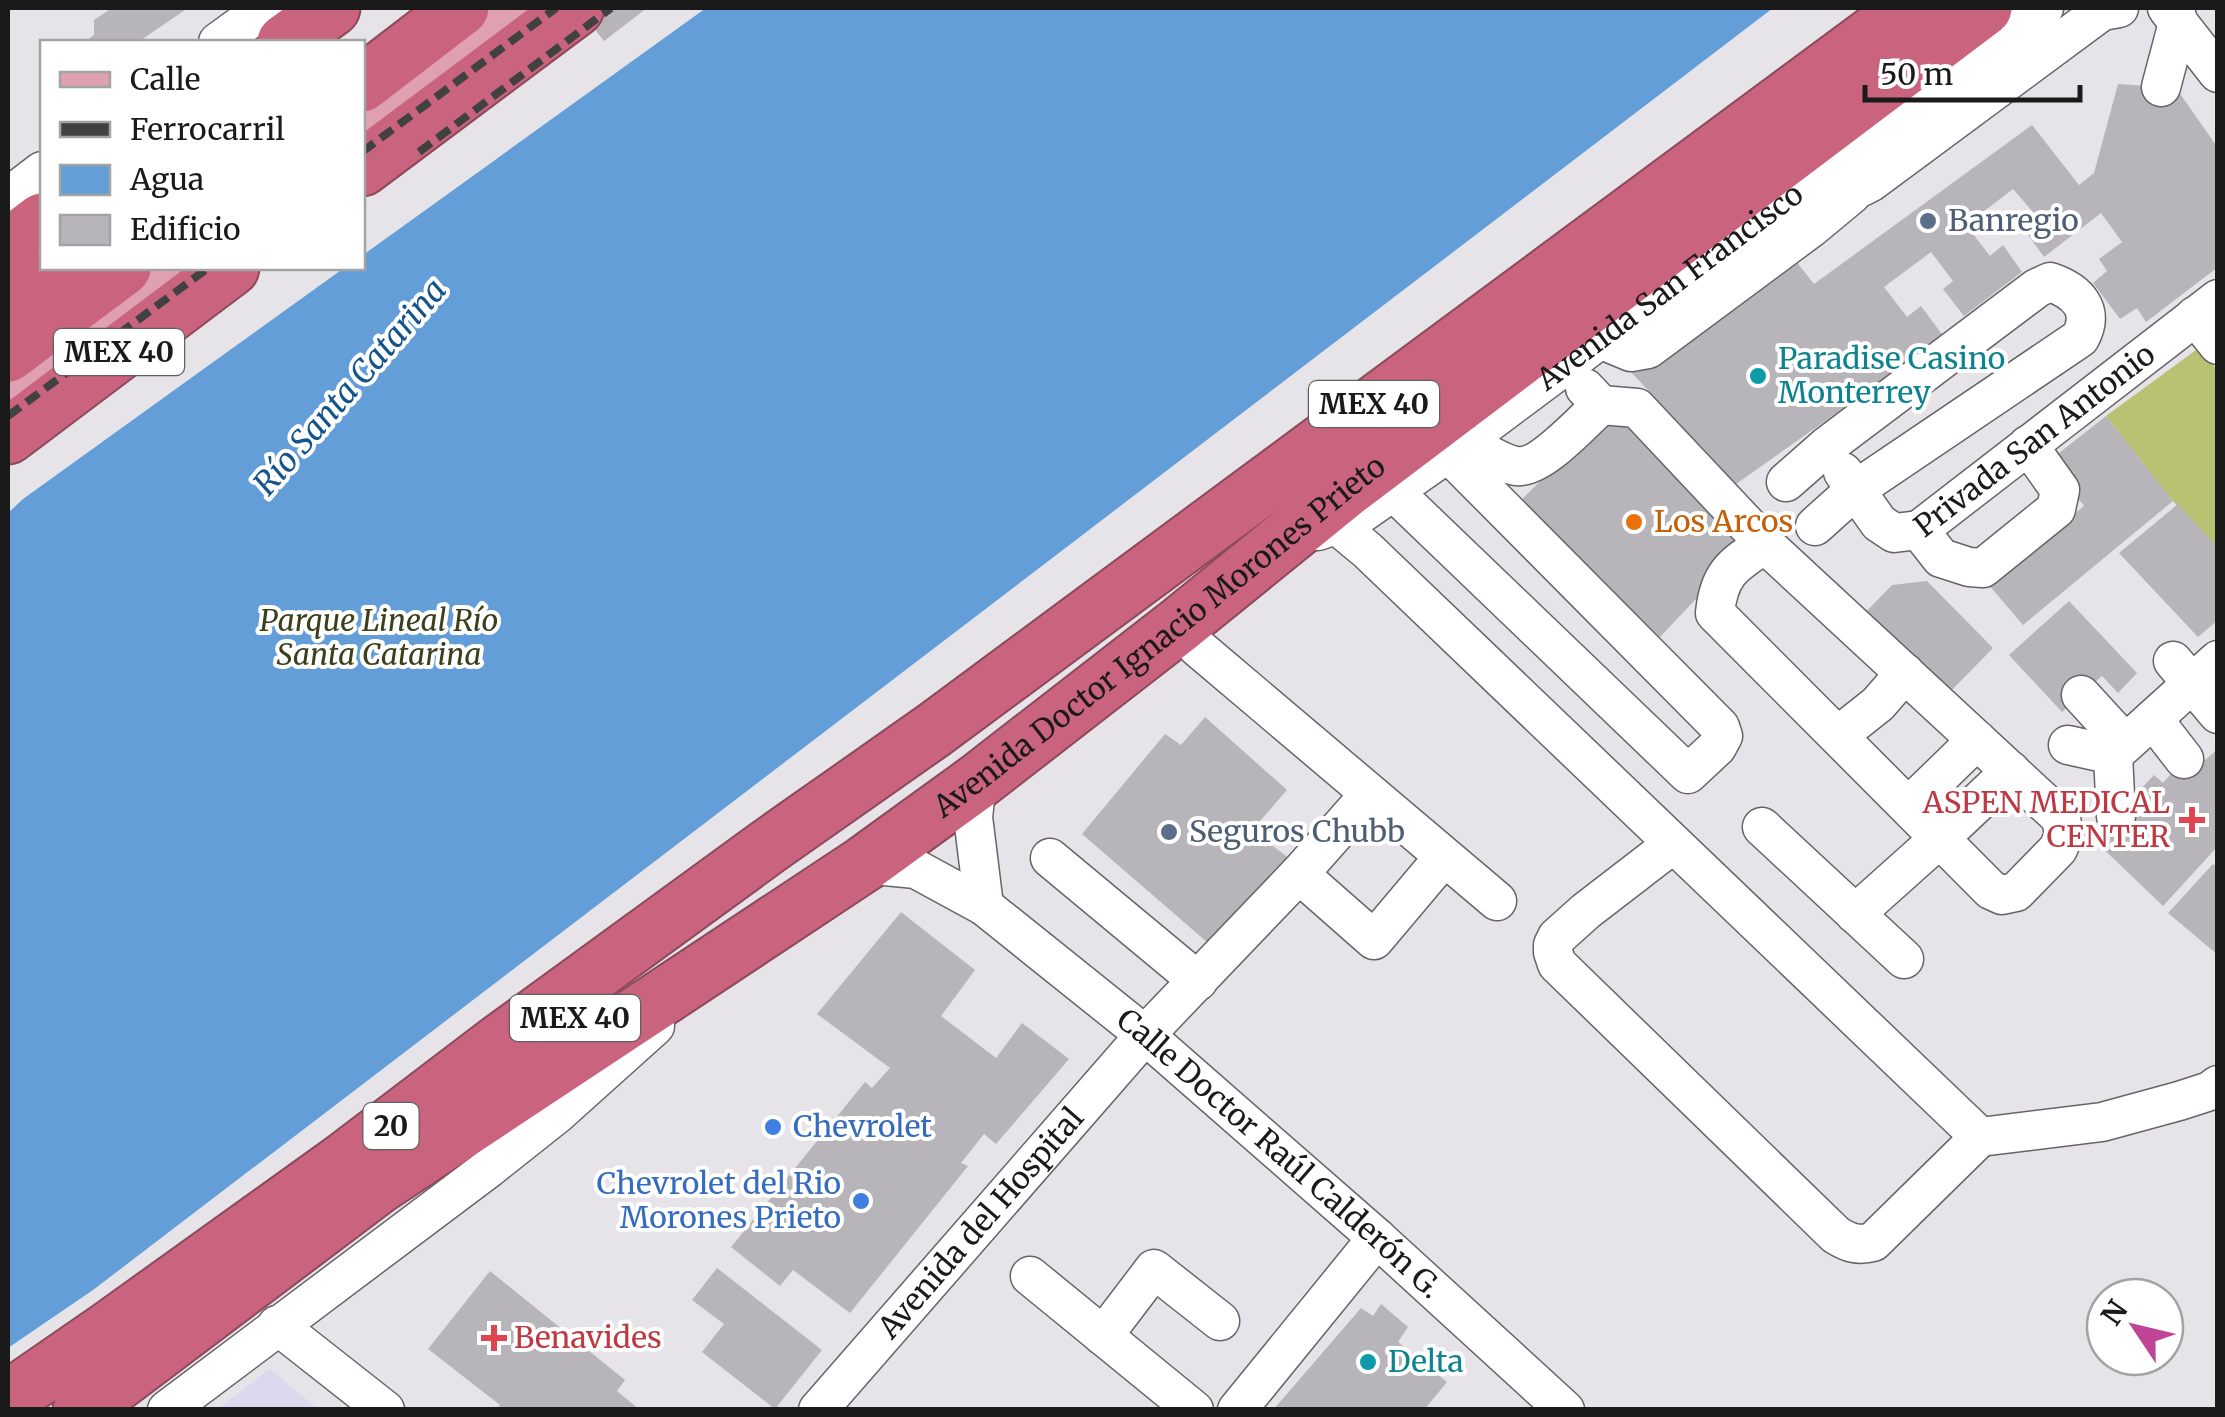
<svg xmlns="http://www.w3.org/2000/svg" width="2225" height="1417" viewBox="0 0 2225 1417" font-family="Merriweather,serif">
  <rect width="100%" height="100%" fill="#e6e4e8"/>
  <path fill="#ddd8ed" d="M 270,1369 L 318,1409 L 218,1409 L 269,1369 Z"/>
  <path fill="#b9c172" d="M 2200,347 L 2217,370 L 2217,548 L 2173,501 L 2106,416 Z"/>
  <path fill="#639ed9" d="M 706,8 L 1773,8 L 93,1290 L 8,1348 L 8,513 L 23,499 L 344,268 L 362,268 L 363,255 Z"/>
  <path fill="#b7b5b9" d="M 112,8 L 188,8 L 138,42 L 84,42 L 94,35 L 94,20 Z
    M 578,8 L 647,8 L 604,41 Z
    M 2118,84 L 2176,88 L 2218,148 L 2218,267 L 2146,322 L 2137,308 L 2120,319 L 2093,283 L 2107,271 L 2099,259 L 2122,242 L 2101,213 L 2044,257 L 2024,229 L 2038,218 L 2013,189 L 1966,225 L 1990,256 L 2003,245 L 2022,272 L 1964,316 L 1943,289 L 1953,281 L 1931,252 L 1884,287 L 1907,317 L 1921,306 L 1944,337 L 1736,484 L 1630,371 L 1795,260 L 1814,284 L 2032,125 L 2079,185 L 2094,173 Z
    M 1612,411 L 1748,544 L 1660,637 L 1520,501 Z
    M 2106,416 L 2173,501 L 2023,625 L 1988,584 L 2084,506 L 2049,461 Z
    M 2178,504 L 2218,548 L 2218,620 L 2198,637 L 2119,553 Z
    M 1927,581 L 1993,648 L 1948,694 L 1864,614 L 1892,585 Z
    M 2069,601 L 2137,673 L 2118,693 L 2102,676 L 2062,712 L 2009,655 Z
    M 1205,717 L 1287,790 L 1252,830 L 1294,862 L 1215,949 L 1082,834 L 1165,734 L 1181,745 Z
    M 2194,748 L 2205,760 L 2218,749 L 2218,846 L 2163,906 L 2093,839 L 2154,775 L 2163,783 Z
    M 2213,864 L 2218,868 L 2218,955 L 2168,913 Z
    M 901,912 L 975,970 L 941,1016 L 996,1058 L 1022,1023 L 1069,1059 L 996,1144 L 984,1134 L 961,1163 L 968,1166 L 850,1313 L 793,1270 L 780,1286 L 731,1247 L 865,1082 L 872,1088 L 890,1068 L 817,1014 Z
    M 717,1268 L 822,1350 L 775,1409 L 702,1352 L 724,1324 L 692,1300 Z
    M 490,1271 L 625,1380 L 617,1391 L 640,1410 L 496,1410 L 500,1405 L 428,1349 Z
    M 1381,1304 L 1408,1327 L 1398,1342 L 1447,1382 L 1424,1410 L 1273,1410 L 1361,1308 L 1373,1316 Z"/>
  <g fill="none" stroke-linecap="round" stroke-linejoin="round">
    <g stroke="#676468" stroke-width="41">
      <g id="minor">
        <path d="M 2167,8 L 2218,73"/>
        <path d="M 218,42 L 265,8"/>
        <path d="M 2161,87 L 2178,23 L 2175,8"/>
        <path d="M 1808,184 C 1834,196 1847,196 1871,182 L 2102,11 L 2119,8"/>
        <path d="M 8,197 L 42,171"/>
        <path d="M 2195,316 L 2218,345"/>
        <path d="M 1600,339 L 1631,352 L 1648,349 L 1811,228 L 1852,194"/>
        <path d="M 1601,405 L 1637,408 L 1765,544 L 2061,818 L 2064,835 L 2058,849 L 2016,892 L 2002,895 L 1991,890 L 1715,613 C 1719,573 1733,565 1765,544"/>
        <path d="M 1464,441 C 1480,449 1499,463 1516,466 C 1540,470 1583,421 1601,405 L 1585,388"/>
        <path id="s1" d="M 1843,472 L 1879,523 L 1894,533 L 1919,530 L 2218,299"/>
        <path d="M 1786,482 L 1827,446 L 2037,288 L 2050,282 C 2077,291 2096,310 2080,338 L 1855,490 L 1815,526"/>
        <path d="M 1393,491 L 1688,774 L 1717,747 L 1723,736 L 1720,727 L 1448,453"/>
        <path d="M 1338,526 L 1367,550 L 1980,1137 L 2102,1122 L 2179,1101 L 2210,1091 L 2218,1085"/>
        <path d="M 1919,530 L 1941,558 L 1969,567 L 1983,568 L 2056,509 L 2060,490 L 2028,445"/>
        <path id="s2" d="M 1318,531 L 1355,518 L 1448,453 L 2044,8"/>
        <path d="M 1178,626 L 1197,647 L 1497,901"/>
        <path d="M 2173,661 L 2218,714"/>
        <path d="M 2081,695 L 2125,743"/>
        <path d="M 2153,719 L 2184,759"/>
        <path d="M 1839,735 L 1878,704 L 1905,673"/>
        <path d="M 2068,745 L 2113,755"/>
        <path d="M 2113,755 L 2218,660"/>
        <path d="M 2113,755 L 2116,816"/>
        <path d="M 977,782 L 973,817 L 984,906"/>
        <path d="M 1909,806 L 1977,740"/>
        <path d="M 1762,827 L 1904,959"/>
        <path d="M 1673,844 L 1586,911 L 1557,937 L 1553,945 L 1553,952 L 1557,964 L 1836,1235 C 1849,1243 1858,1246 1873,1242 L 1980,1137"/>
        <path d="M 1050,858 L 1198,981"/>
        <path id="s3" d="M 864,864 L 916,869 L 984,906 L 1145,1035 L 1377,1238 L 1565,1410"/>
        <path d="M 1299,874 L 1374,940 L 1444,857"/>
        <path d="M 1855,914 L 1940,838 L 2011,771"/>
        <path d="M 1030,1276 L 1194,1410"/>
        <path d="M 277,1325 L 385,1410"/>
        <path d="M 1103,1336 L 1154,1269 L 1220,1321"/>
        <path d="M 167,1410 L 489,1168 L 557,1114 L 655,1026"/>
        <path id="s4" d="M 818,1410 L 1145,1035 L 1299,874 L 1369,795"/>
        <path d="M 1237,1410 L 1377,1238"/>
      </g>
    </g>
    <g stroke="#8c495b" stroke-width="51">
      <path id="major" d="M 362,124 L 514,8
        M 8,382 L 167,268"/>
    </g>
    <g stroke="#8c495b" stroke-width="59">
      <g id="highway">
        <path d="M 285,42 L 332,8"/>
        <path d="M 362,84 L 461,8"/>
        <path d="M 362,168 L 576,8"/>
        <path d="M 8,247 L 42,221"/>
        <path d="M 8,304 L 57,268"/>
        <path d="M 8,354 L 123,268"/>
        <path d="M 8,436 L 231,268"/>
        <path d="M 8,1399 L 108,1330 L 345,1160 L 500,1042 L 769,846 L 934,730 L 1909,8"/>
        <path id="s5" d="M 81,1410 L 378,1186 L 864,864 L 977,782 L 1178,626 L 1348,488 L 1984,8"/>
      </g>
    </g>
    <use href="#minor" stroke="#fff" stroke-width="38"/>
    <use href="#major" stroke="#dfa1b2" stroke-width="48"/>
    <use href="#highway" stroke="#ca637e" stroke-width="55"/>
    <path stroke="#414142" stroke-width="8" stroke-dasharray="15 8" stroke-linecap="butt" d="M 362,152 L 556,8
      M 419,152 L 611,8
      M 8,416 L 208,268"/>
  </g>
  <g fill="#5c6f8a" stroke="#fff" stroke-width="4">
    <circle cx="1928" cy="221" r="10"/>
    <circle cx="1169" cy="832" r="10"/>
  </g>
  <g fill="#0f9aa8" stroke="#fff" stroke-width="4">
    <circle cx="1758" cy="376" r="10"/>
    <circle cx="1368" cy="1362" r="10"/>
  </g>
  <circle fill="#e8710a" stroke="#fff" stroke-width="4" cx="1634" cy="522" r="10"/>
  <g fill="#e0444e" stroke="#fff" stroke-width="4">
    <path d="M2187 805h10v10h10v10h-10v10h-10v-10h-10v-10h10z"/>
    <path d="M489 1323h10v10h10v10h-10v10h-10v-10h-10v-10h10z"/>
  </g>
  <g fill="#3f7fe0" stroke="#fff" stroke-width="4">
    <circle cx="773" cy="1127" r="10"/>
    <circle cx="861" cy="1201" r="10"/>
  </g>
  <g text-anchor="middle" stroke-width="8" stroke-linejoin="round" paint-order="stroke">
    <g fill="#fff" stroke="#5f5f5f" stroke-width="2.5">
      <rect x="54" y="329" width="130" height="46" rx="8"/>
      <rect x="1309" y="381" width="130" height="46" rx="8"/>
      <rect x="510" y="995" width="130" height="46" rx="8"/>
      <rect x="363.5" y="1103" width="55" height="46" rx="8"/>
    </g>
    <g font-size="28" font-weight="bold" fill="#1a1a1b">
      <text x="119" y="362">MEX 40</text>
      <text x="1374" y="414">MEX 40</text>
      <text x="575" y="1028">MEX 40</text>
      <text x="391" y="1136">20</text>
    </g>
    <g font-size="30" fill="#4e5e75" stroke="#fff" text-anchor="start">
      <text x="1948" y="231">Banregio</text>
      <text x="1189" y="842">Seguros Chubb</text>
    </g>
    <g font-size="30" fill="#1a1a1b" stroke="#fff">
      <text dy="10" stroke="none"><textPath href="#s2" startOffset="430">Avenida San Francisco</textPath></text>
      <text dy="10" stroke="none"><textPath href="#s1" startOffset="252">Privada San Antonio</textPath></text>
      <text dy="10" stroke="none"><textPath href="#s5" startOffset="1328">Avenida Doctor Ignacio Morones Prieto</textPath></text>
      <text dy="10" stroke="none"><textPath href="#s3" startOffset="515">Calle Doctor Raúl Calderón G.</textPath></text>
      <text dy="10" stroke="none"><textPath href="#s4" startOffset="248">Avenida del Hospital</textPath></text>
    </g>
    <g font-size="30" fill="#0d838f" stroke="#fff" text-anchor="start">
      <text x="1778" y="369">Paradise Casino<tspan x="1778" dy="34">Monterrey</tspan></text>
      <text x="1388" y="1372">Delta</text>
    </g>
    <g font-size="30" fill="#c56008" stroke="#fff" text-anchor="start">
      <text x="1654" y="532">Los Arcos</text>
    </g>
    <g font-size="30" font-style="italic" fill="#3c3f1b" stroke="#fff">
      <text x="379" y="631">Parque Lineal Río<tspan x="379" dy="34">Santa Catarina</tspan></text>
    </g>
    <g font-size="30" fill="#be3a42" stroke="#fff" text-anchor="end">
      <text x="2170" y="813">ASPEN MEDICAL<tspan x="2170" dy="34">CENTER</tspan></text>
      <text x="514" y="1348" text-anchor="start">Benavides</text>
    </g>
    <g font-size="30" fill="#366cbe" stroke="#fff" text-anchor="start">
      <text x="793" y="1137">Chevrolet</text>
      <text x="841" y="1194" text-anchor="end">Chevrolet del Rio<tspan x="841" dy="34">Morones Prieto</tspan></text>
    </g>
    <g font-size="32" font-style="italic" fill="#15548b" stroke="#fff">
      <text transform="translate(350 387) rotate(-49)" y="11">Río Santa Catarina</text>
    </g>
  </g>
  <rect width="2225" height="1417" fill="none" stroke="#1a1a1b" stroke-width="20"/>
  <rect x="40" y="40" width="325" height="230" fill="#ffffff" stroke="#a3a3a4" stroke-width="2.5"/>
  <rect x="60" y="72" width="50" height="15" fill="#dfa1b2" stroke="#a3a3a4" stroke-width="2.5"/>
  <text x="130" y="90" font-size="30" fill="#1a1a1b">Calle</text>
  <rect x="60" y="122" width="50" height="15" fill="#414142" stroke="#a3a3a4" stroke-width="2.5"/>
  <text x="130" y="140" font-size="30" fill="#1a1a1b">Ferrocarril</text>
  <rect x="60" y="165" width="50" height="30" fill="#639ed9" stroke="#a3a3a4" stroke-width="2.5"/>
  <text x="130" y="190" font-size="30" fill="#1a1a1b">Agua</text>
  <rect x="60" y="215" width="50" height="30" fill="#b7b5b9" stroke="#a3a3a4" stroke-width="2.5"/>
  <text x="130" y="240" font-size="30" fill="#1a1a1b">Edificio</text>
  <g transform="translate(2135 1327) rotate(305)"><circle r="48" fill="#ffffff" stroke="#a3a3a4" stroke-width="2.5"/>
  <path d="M0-8L18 38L0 25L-18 38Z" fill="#c14597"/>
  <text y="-15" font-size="28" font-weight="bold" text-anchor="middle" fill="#1a1a1b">N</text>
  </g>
  <path d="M1865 85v15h215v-15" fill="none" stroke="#1a1a1b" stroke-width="5"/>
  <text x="1880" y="85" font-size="30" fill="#1a1a1b" stroke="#ffffff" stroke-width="8" paint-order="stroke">50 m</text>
</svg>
